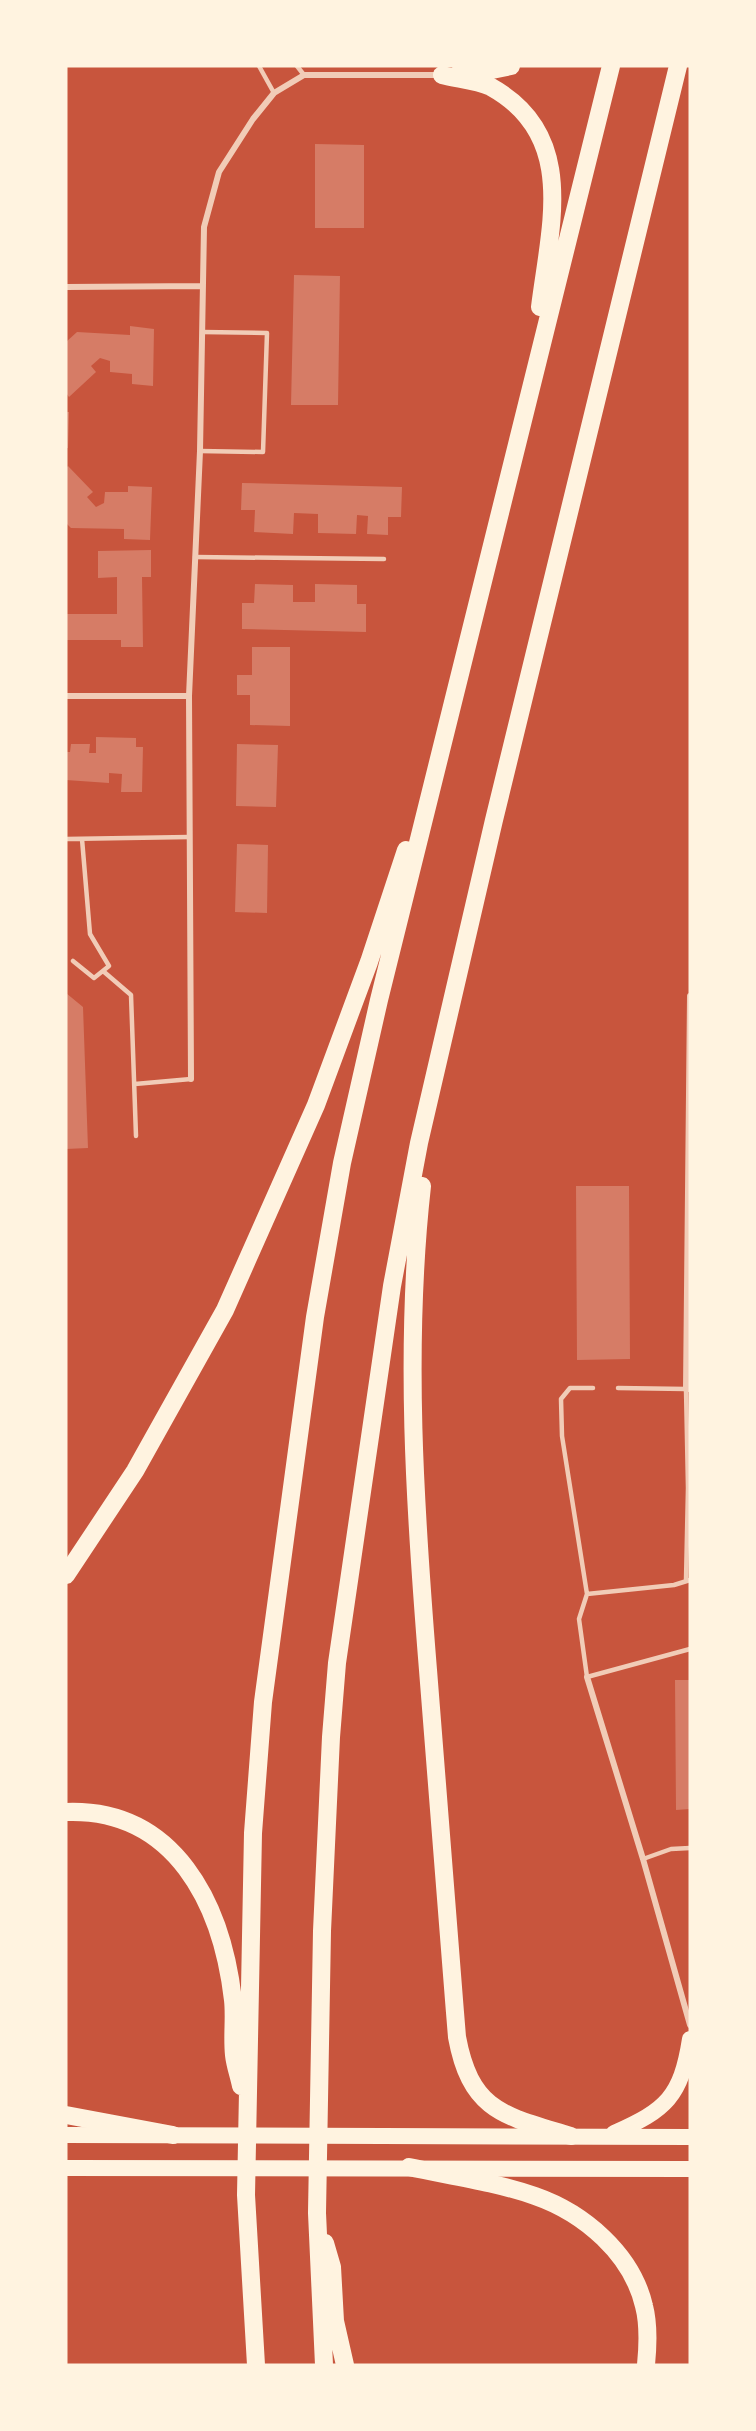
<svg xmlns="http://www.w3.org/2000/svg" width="756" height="2431" viewBox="0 0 756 2431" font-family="'Titillium Web',sans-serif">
  <rect width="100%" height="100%" fill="#c8553d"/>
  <path fill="#d67c66" d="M 315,144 L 364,145 L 364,228 L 315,228 Z
    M 294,275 L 340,276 L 338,405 L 291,405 Z
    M 130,326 L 154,329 L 153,386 L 132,384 L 132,374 L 110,372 L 110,361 L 100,358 L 91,366 L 96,372 L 69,397 L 66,393 L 66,342 L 77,332 L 130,335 Z
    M 66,412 L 69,412 L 68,448 L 66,448 Z
    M 68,466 L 93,492 L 87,497 L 96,507 L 104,503 L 105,492 L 128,492 L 128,486 L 152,487 L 150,540 L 124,539 L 124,529 L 71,528 L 66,523 L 66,468 Z
    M 242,483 L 402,487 L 401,517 L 388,517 L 388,535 L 367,534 L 368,516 L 357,515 L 356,534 L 318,533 L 318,514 L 294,513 L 293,534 L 254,532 L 255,510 L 241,510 Z
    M 151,550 L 151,577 L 142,577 L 143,647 L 121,647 L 121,640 L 66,640 L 66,614 L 117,614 L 117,577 L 98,578 L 98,551 Z
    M 255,584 L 293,585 L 293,602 L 315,602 L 315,584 L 357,585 L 357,604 L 366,604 L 366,632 L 242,629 L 242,603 L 254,603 Z
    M 252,647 L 290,647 L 290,726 L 250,725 L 250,695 L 237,695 L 237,675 L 252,675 Z
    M 96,737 L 136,738 L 136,747 L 143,747 L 142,792 L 121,792 L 122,774 L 109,773 L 109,783 L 66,780 L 66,752 L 70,752 L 71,744 L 90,744 L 89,753 L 96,753 Z
    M 237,744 L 278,745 L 276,807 L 236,806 Z
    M 237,844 L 268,845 L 267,913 L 235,912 Z
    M 66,993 L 83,1007 L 88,1148 L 66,1149 Z
    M 576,1186 L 629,1186 L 630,1359 L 577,1360 Z
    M 675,1680 L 690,1680 L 690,1809 L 676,1810 Z"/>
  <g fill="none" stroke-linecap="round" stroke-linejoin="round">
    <path stroke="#f1ccb7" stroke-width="4.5" d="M 259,66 L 274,93
      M 297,66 L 304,75
      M 200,451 L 263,452 L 267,333 L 202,332
      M 195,557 L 384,559
      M 66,839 L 189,837
      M 73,961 L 94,978 L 109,966 L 90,934 L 82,839
      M 103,971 L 131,995 L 136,1136
      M 135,1084 L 191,1079
      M 593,1388 L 570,1388 L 561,1399 L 562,1436 L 587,1594 L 579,1619 L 587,1677 L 690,1649
      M 618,1388 L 686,1389 L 688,1488 L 686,1581
      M 587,1594 L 674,1585 L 690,1580
      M 643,1859 L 671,1849 L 690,1848"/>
    <path stroke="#f1ccb7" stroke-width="6" d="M 66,287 L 203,286
      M 66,696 L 189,696
      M 690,996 L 686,1389 L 690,1389
      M 191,1079 L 189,696 L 200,451 L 204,227 L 219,172 L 253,119 L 274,93 L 304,75 L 441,75
      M 587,1677 L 643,1859 L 690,2025"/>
    <path stroke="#fff3e0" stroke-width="16" d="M 614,2133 C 666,2110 681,2097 690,2039
      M 66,2135 L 690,2137
      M 66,2168 L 690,2169"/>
    <path stroke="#fff3e0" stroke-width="18" d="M 458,74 L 482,72 L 511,66
      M 442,75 C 457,79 477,80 491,87 C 578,135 550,226 540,307
      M 422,1186 C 404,1347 415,1509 428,1670 C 438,1793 447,1915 457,2037 C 471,2113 506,2116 571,2136
      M 66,1575 L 135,1471 L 225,1310 L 316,1105 L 369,962 L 406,850
      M 66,1812 C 175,1808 222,1904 233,2000 C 235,2018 232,2036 234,2055 C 235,2065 239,2076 241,2086
      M 66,2115 L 173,2135
      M 409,2167 C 451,2176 495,2182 535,2196 C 584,2213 632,2254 644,2306 C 649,2325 648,2345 646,2365
      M 325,2243 L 332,2267 L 335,2321 L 345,2365
      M 256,2365 L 246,2195 L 253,1833 L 263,1702 L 315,1317 L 342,1163 L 379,1000 L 611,66
      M 324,2365 L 317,2213 L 322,1931 L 331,1737 L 337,1663 L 392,1286 L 419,1143 L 494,820 L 678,66"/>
  </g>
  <rect width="756" height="2431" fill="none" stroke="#fff3e0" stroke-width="135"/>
</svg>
